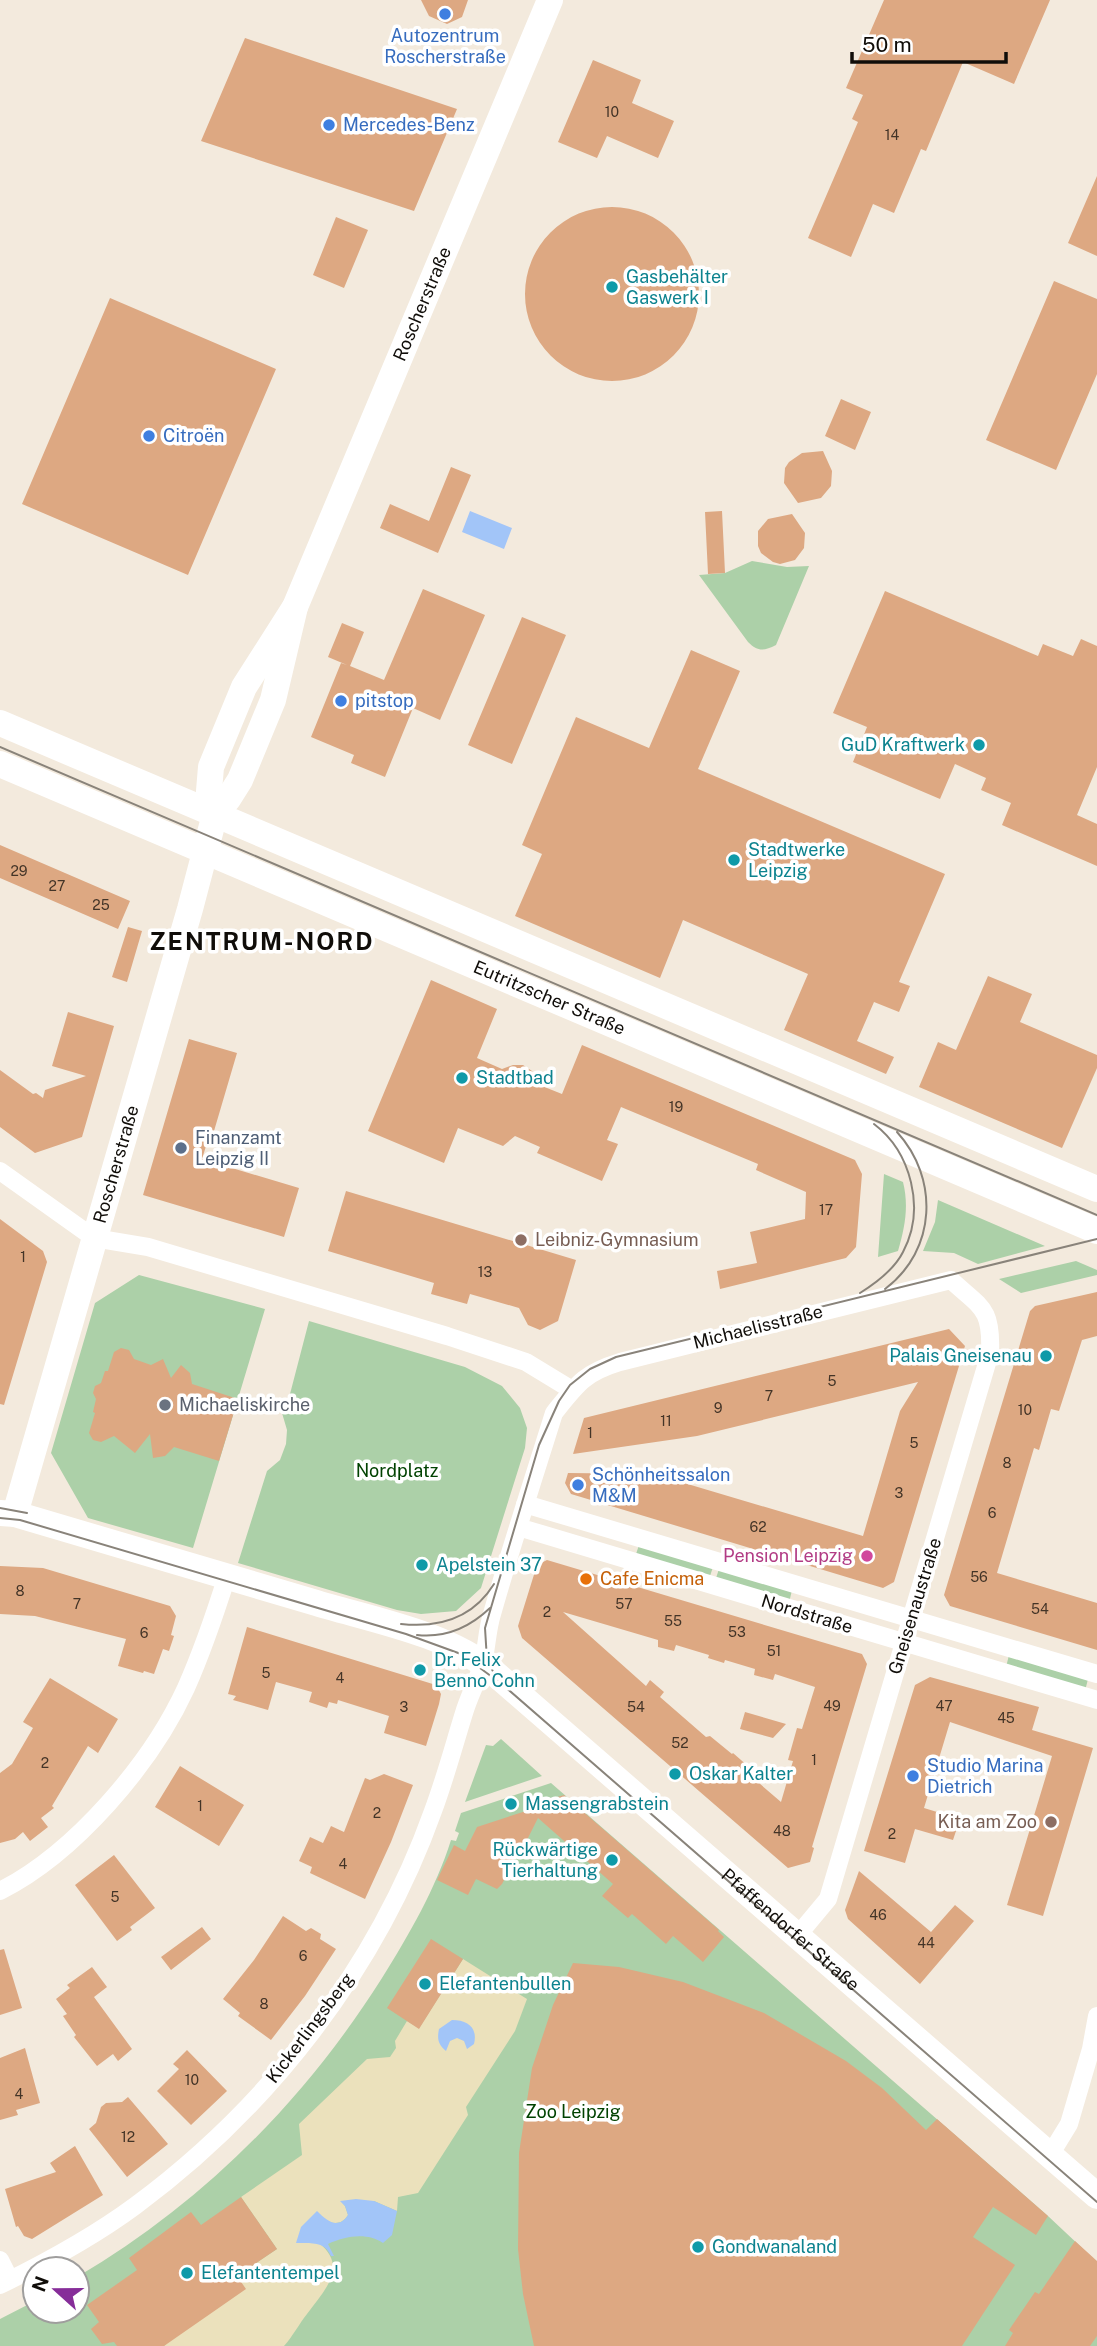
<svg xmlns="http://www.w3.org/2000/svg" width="1097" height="2346" viewBox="0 0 1097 2346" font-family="'Public Sans',sans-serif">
  <rect width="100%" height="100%" fill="#f3eadd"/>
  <path fill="#acd0a8" d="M 752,561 L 787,567 L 809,566 L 776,645 C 764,651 758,652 748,642 L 699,575 L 725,573 Z
    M 884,1174 L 903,1182 C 909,1206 905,1227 898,1251 L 878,1257 Z
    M 938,1200 L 1045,1246 L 978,1264 L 954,1253 L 923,1251 L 935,1222 Z
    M 1076,1261 L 1097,1270 L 1097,1275 L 1021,1293 L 999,1279 Z
    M 139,1275 L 265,1309 L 193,1548 L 88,1518 L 51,1453 L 95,1303 Z
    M 309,1321 L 465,1367 L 502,1386 L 520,1408 L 527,1428 L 525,1448 L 481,1588 L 456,1611 L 421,1614 L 397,1610 L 238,1563 L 267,1471 L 280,1460 L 286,1444 L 287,1430 L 282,1413 L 290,1394 Z
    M 639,1545 L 713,1567 L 709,1579 L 635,1557 Z
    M 719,1569 L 792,1590 L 789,1603 L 715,1581 Z
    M 1009,1655 L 1088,1679 L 1085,1691 L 1006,1667 Z
    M 501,1739 L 542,1776 L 465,1802 L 486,1745 L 493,1746 Z
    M 551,1783 L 1048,2216 L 1097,2262 L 1097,2346 L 0,2346 L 0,2319 L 35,2301 L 35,2311 L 77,2311 L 77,2277 C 203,2203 305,2100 382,1978 C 409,1935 436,1888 451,1840 L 456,1841 L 459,1833 L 455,1831 L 461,1813 Z"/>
  <path fill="#ebe1bc" d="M 463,1959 L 527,1999 L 515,2031 L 466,2107 L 468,2115 L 418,2193 L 398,2197 L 397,2211 L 374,2201 L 341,2201 L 345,2206 L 348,2215 C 343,2223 338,2224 328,2222 L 319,2243 C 349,2267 324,2291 307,2314 C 299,2324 293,2336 284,2346 L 164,2346 L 237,2276 L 277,2249 L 241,2197 L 302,2155 L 299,2124 L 367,2059 L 390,2057 L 396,2048 L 395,2041 L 407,2021 L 419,2028 Z"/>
  <path fill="#a2c5f8" d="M 470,511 L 512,528 L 504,549 L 462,532 Z
    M 452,2020 C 468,2020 478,2028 474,2044 L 467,2049 L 464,2041 L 457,2038 L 450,2041 L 446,2051 C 438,2044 437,2039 439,2029 Z
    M 356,2199 L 374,2201 L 397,2211 L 392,2235 L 383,2243 C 367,2232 345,2236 328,2244 L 334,2256 L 331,2256 C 325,2241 310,2243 296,2243 L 301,2227 L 317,2211 C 327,2221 338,2230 348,2215 L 345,2206 L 340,2201 Z"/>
  <path fill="#dda882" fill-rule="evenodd" d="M 421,0 L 468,0 L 462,17 L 447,24 L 429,16 Z
    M 884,0 L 1050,0 L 1014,84 L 963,62 L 926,151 L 921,149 L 894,213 L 873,204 L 851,257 L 808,238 L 858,122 L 852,119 L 863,95 L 846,88 Z
    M 245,38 L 457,109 L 414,211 L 201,141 Z
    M 593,60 L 641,80 L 632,103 L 674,121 L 658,158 L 607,136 L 597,158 L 558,142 Z
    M 1097,176 L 1097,256 L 1068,243 Z
    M525 294a87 87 0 1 1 174 0a87 87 0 1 1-174 0Z
    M 336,217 L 368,230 L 344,288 L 313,275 Z
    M 1054,281 L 1097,299 L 1097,374 L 1056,470 L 986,440 Z
    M 110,298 L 276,369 L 188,575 L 22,504 Z
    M 841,399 L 871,412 L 855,450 L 825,436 Z
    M 823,451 L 832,471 L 831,486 L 821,498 L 798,503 L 784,483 L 785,468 L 789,462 L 802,453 Z
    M 451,467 L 471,475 L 438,553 L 380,528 L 390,504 L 429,521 Z
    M 722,511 L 725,573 L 708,574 L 705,512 Z
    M 792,514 L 805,533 L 804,548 L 795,560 L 780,564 L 773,562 L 761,553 L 758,546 L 758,531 L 768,519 Z
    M 423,589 L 485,615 L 440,720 L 413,708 L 385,777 L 351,763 L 354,755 L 311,737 L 341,663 L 347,665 L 328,657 L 342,623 L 364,632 L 350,666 L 384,680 Z
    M 885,591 L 1038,656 L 1043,644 L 1073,656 L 1081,639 L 1097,646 L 1097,767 L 1077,815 L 1097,824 L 1097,866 L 1002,825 L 1011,803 L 981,790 L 986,778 L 955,764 L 940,799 L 853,762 L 867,727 L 833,713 Z
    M 522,617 L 566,635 L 512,764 L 468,745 Z
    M 691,650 L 740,671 L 698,769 L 945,874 L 899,982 L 910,986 L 899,1012 L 874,1002 L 857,1041 L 894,1057 L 886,1074 L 784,1030 L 808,974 L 683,920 L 660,978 L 515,916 L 542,854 L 522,845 L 576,717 L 649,748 Z
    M 0,845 L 130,901 L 118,929 L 0,878 Z
    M 128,927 L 142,931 L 127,982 L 112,977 Z
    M 988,976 L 1032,994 L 1020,1022 L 1097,1055 L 1097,1068 L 1062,1148 L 919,1087 L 938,1042 L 956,1050 Z
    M 431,980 L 497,1009 L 477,1058 L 502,1069 L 513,1065 L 523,1065 L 532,1071 L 537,1084 L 562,1094 L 582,1045 L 855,1160 L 862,1174 L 856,1247 L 846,1258 L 720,1289 L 717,1271 L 757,1263 L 750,1232 L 805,1219 L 806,1192 L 756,1170 L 758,1164 L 621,1107 L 607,1140 L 618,1144 L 602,1181 L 537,1153 L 540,1147 L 515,1136 L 503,1146 L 458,1128 L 444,1163 L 368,1131 Z
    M 68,1012 L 114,1026 L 82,1137 L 35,1153 L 0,1127 L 0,1070 L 33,1094 L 36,1093 L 43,1098 L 45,1090 L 86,1076 L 52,1066 Z
    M 189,1039 L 237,1053 L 214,1131 L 211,1130 L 202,1159 L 299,1188 L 284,1237 L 143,1195 Z
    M 346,1191 L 576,1260 L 558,1321 L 540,1330 L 528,1325 L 519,1308 L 470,1294 L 467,1304 L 431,1294 L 434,1283 L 328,1251 Z
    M 0,1219 L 43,1251 L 47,1262 L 4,1405 L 0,1404 Z
    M 1097,1292 L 1097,1336 L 1082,1340 L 1059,1411 L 1051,1409 L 1039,1450 L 1034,1448 L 997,1573 L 1097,1603 L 1097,1650 L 950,1606 L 944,1595 L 1030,1311 L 1035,1306 Z
    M 949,1329 L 965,1346 L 894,1582 L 883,1588 L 571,1494 L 565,1483 L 568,1473 L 654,1474 L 863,1536 L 900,1411 L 918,1382 L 697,1436 L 573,1454 L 584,1418 Z
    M 121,1348 L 129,1350 L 134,1359 L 151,1365 L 163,1359 L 171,1378 L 181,1365 L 190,1373 L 192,1384 L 238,1399 L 219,1461 L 174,1447 L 165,1456 L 153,1458 L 150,1434 L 135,1453 L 114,1436 L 101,1442 L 93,1440 L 89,1433 L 95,1413 L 93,1412 L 96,1399 L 93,1393 L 95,1386 L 101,1383 L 105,1371 L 108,1371 L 114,1352 Z
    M 547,1560 L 862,1654 L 867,1664 L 812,1847 L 814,1848 L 810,1862 L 788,1868 L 522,1638 L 518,1626 L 537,1565 ZM 563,1612 L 658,1640 L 658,1647 L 674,1651 L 676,1645 L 709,1655 L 708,1658 L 724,1663 L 725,1660 L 755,1669 L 754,1675 L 773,1680 L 775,1674 L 815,1687 L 802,1729 L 797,1728 L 788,1760 L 793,1761 L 781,1802 L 745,1771 L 749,1767 L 733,1753 L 732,1754 L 710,1736 L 706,1737 L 660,1697 L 664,1692 L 650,1680 L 646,1686 Z
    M 0,1566 L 43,1568 L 170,1606 L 176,1616 L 171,1635 L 174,1636 L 169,1651 L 163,1649 L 154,1674 L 144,1671 L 143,1673 L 118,1666 L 126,1639 L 35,1616 L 0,1614 Z
    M 247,1627 L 436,1685 L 441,1694 L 439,1704 L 426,1746 L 384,1733 L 389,1716 L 338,1700 L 337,1704 L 329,1702 L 327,1708 L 309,1702 L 312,1692 L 276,1682 L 268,1710 L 233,1700 L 236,1696 L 228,1694 Z
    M 930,1677 L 1039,1707 L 1032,1730 L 1093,1748 L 1043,1916 L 1007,1905 L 1052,1756 L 950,1722 L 924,1808 L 960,1819 L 953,1840 L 915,1829 L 905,1863 L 864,1851 L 915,1685 Z
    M 50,1678 L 118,1719 L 98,1753 L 88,1746 L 52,1806 L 54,1808 L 41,1818 L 48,1827 L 30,1841 L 23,1832 L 15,1839 L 0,1843 L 0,1773 L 12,1764 L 33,1728 L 23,1722 Z
    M 745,1712 L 786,1724 L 773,1738 L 740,1729 Z
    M 180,1766 L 244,1805 L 219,1846 L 155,1807 Z
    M 384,1774 L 413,1785 L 391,1842 L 365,1899 L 310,1873 L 312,1867 L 299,1861 L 310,1837 L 323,1843 L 331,1826 L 344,1832 L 365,1778 L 370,1780 Z
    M 564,1795 L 719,1930 L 718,1931 L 724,1937 L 703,1962 L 673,1936 L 666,1944 L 632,1914 L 628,1918 L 602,1896 L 613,1884 L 538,1818 L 523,1848 L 521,1847 L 502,1884 L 497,1889 L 476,1879 L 468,1895 L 437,1880 L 454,1845 L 465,1851 L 477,1827 L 529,1810 L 525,1807 Z
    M 114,1855 L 155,1908 L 130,1927 L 132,1930 L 117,1941 L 75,1885 Z
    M 859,1871 L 931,1932 L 955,1905 L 974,1921 L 920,1984 L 848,1919 L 845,1910 Z
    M 283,1916 L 306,1931 L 311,1928 L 321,1934 L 320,1939 L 336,1949 L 305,1996 L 271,2040 L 238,2016 L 240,2013 L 223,1999 L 254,1960 Z
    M 202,1927 L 211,1939 L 171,1970 L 161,1957 Z
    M 431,1939 L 463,1959 L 419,2029 L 387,2008 Z
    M 4,1949 L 22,2008 L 0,2015 L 0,1950 Z
    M 573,1963 L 619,1967 L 683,1982 L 764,2013 L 846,2061 L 882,2088 L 926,2130 L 937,2119 L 1048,2216 L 1036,2235 L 993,2207 L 973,2237 L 1015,2265 L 962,2346 L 534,2346 L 523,2294 L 518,2249 L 519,2153 L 532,2068 L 553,2005 Z
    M 92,1967 L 107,1987 L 94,1997 L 132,2049 L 118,2061 L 113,2054 L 97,2066 L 74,2037 L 76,2035 L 63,2016 L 67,2014 L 56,1999 L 70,1988 L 67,1985 Z
    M 25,2048 L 40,2103 L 16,2110 L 18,2115 L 0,2120 L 0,2058 Z
    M 187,2050 L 227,2091 L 191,2125 L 157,2091 L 179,2069 L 173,2064 Z
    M 128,2097 L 168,2144 L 127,2177 L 89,2129 L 96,2123 L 101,2107 L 106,2103 L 122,2102 Z
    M 75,2146 L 103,2195 L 32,2239 L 24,2236 L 18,2226 L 16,2227 L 5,2189 L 56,2172 L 50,2163 Z
    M 241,2197 L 277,2249 L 237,2276 L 246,2289 L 164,2346 L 117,2346 L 114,2342 L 102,2344 L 91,2329 L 99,2322 L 87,2305 L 137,2270 L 129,2258 L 191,2212 L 201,2225 Z
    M 1075,2241 L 1097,2261 L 1097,2336 L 1090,2346 L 1005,2346 L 1013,2333 L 1009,2330 L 1035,2292 L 1039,2294 Z"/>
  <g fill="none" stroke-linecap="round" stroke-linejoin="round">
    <path stroke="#fff" stroke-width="18" d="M 0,1171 L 94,1238 L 148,1247 L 447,1336 L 526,1362 L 572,1390
      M 525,1504 L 1097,1674
      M 518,1527 L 1097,1700
      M 0,1891 C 75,1853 151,1764 186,1688 C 202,1652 215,1614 227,1576
      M 1050,2155 L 1069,2124 L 1091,2049 L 1097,2016
      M 0,2260 L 10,2280
      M 0,2285 C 47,2262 93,2237 135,2206 C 269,2107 377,1968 433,1811 C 445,1779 454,1745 464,1713 C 469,1696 478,1680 483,1662 C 487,1646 487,1630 492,1614 C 511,1547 533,1480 554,1413 C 577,1384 584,1373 620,1362 L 951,1280 C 981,1308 992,1307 990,1353 L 828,1899 L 798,1935"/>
    <g stroke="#fff" stroke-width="26">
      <path d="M 0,723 L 1097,1189"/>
      <path id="s1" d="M 0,764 L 1097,1231"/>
      <path id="s2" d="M 215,814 L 209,791 L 211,767 L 244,687 L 295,607 L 550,0"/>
      <path id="s3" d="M 0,1513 L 15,1514 C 115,1543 214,1573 313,1602 C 368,1619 447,1633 491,1670 L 1097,2196"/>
      <path id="s4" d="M 15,1514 L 190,909 L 215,814 L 228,799 L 240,780 L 273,700 L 295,607"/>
    </g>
    <path stroke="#89837a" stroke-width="2" d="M 0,747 L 1097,1215
      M 885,1289 C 937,1250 939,1178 897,1132
      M 860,1293 C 876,1283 894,1270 903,1252 C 926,1209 911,1152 874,1124
      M 0,1508 L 27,1513
      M 0,1518 L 20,1520 L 406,1634 L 461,1654 L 503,1685 L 1097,2202
      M 401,1624 C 439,1628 473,1618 494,1584
      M 417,1635 C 445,1638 470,1627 490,1608
      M 496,1677 L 487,1660 L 485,1628 L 539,1445 L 559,1401 L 570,1385 L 590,1369 L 616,1357 L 1097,1239"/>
  </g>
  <g fill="#3f7fe0" stroke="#fff" stroke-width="2.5">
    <circle cx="445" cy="14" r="7"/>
    <circle cx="329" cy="125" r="7"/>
    <circle cx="149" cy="436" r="7"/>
    <circle cx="341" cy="701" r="7"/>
    <circle cx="578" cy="1485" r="7"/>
    <circle cx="913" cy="1776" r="7"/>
  </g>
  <g fill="#0f9aa8" stroke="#fff" stroke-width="2.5">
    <circle cx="612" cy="287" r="7"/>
    <circle cx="979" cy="745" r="7"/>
    <circle cx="734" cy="860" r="7"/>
    <circle cx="462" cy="1078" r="7"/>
    <circle cx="1046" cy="1356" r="7"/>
    <circle cx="422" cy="1565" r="7"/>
    <circle cx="420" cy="1670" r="7"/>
    <circle cx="675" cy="1774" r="7"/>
    <circle cx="511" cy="1804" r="7"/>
    <circle cx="612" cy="1860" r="7"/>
    <circle cx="425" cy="1984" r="7"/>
    <circle cx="698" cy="2247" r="7"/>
    <circle cx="187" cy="2273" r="7"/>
  </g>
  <circle fill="#5c6f8a" stroke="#fff" stroke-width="2.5" cx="181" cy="1148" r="7"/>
  <g fill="#8d6e63" stroke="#fff" stroke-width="2.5">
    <circle cx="521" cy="1240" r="7"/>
    <circle cx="1051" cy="1822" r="7"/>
  </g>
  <circle fill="#6b7280" stroke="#fff" stroke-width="2.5" cx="165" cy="1405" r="7"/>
  <circle fill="#d1479c" stroke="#fff" stroke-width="2.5" cx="867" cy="1556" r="7"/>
  <circle fill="#e8710a" stroke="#fff" stroke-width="2.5" cx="586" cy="1579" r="7"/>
  <g text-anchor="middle" stroke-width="7" stroke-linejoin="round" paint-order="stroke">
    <g font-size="14" fill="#433427">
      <text x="612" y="117">10</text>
      <text x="892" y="140">14</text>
      <text x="19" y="876">29</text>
      <text x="57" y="891">27</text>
      <text x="101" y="910">25</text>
      <text x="676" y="1112">19</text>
      <text x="826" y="1215">17</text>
      <text x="23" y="1262">1</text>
      <text x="485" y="1277">13</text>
      <text x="832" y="1386">5</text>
      <text x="769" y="1401">7</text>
      <text x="718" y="1413">9</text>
      <text x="1025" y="1415">10</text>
      <text x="666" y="1426">11</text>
      <text x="590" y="1438">1</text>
      <text x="914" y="1448">5</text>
      <text x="1007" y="1468">8</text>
      <text x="899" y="1498">3</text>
      <text x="992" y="1518">6</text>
      <text x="758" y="1532">62</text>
      <text x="979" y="1582">56</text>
      <text x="20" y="1596">8</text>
      <text x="77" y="1609">7</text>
      <text x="624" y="1609">57</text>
      <text x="1040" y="1614">54</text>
      <text x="547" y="1617">2</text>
      <text x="673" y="1626">55</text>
      <text x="737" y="1637">53</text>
      <text x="144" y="1638">6</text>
      <text x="774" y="1656">51</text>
      <text x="266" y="1678">5</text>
      <text x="340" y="1683">4</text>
      <text x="832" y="1711">49</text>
      <text x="944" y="1711">47</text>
      <text x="404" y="1712">3</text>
      <text x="636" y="1712">54</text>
      <text x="1006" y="1723">45</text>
      <text x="680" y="1748">52</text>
      <text x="814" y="1765">1</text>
      <text x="45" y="1768">2</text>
      <text x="200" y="1811">1</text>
      <text x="377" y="1818">2</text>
      <text x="782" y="1836">48</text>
      <text x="892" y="1839">2</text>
      <text x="343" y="1869">4</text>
      <text x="115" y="1902">5</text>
      <text x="878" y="1920">46</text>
      <text x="926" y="1948">44</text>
      <text x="303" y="1961">6</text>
      <text x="264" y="2009">8</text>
      <text x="192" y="2085">10</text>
      <text x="19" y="2099">4</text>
      <text x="128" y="2142">12</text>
    </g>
    <g font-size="18" fill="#366cbe" stroke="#fff" text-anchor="start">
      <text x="445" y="42" text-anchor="middle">Autozentrum<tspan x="445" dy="21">Roscherstraße</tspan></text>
      <text x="343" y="131">Mercedes-Benz</text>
      <text x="163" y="442">Citroën</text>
      <text x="355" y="707">pitstop</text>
      <text x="592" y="1481">Schönheitssalon<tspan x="592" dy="21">M&amp;M</tspan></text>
      <text x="927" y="1772">Studio Marina<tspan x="927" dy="21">Dietrich</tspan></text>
    </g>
    <g font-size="18" fill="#0d838f" stroke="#fff" text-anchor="start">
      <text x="626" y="283">Gasbehälter<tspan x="626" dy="21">Gaswerk I</tspan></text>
      <text x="965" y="751" text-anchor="end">GuD Kraftwerk</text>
      <text x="748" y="856">Stadtwerke<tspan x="748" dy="21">Leipzig</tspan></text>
      <text x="476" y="1084">Stadtbad</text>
      <text x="1032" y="1362" text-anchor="end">Palais Gneisenau</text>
      <text x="436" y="1571">Apelstein 37</text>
      <text x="434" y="1666">Dr. Felix<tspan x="434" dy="21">Benno Cohn</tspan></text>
      <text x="689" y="1780">Oskar Kalter</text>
      <text x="525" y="1810">Massengrabstein</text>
      <text x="598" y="1856" text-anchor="end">Rückwärtige<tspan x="598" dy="21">Tierhaltung</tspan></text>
      <text x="439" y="1990">Elefantenbullen</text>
      <text x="712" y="2253">Gondwanaland</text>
      <text x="201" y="2279">Elefantentempel</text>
    </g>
    <g font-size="18" fill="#100d09" stroke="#fff">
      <text dy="6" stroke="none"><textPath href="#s2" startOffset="558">Roscherstraße</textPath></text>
      <text dy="6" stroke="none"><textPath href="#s1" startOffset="597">Eutritzscher Straße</textPath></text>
      <text dy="6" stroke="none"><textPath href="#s4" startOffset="364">Roscherstraße</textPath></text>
      <text transform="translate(758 1327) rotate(-14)" y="6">Michaelisstraße</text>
      <text transform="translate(915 1606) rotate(-73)" y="6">Gneisenaustraße</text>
      <text transform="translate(807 1614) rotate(17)" y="6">Nordstraße</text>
      <text dy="6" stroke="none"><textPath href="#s3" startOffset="914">Pfaffendorfer Straße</textPath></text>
      <text transform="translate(310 2028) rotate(-53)" y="6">Kickerlingsberg</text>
    </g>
    <g font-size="18" fill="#4e5e75" stroke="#fff" text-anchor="start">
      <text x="195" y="1144">Finanzamt<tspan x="195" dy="21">Leipzig II</tspan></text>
    </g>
    <g font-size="18" fill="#785e54" stroke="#fff" text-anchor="start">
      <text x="535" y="1246">Leibniz-Gymnasium</text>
      <text x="1037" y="1828" text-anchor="end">Kita am Zoo</text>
    </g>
    <g font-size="18" fill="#5b616d" stroke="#fff" text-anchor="start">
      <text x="179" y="1411">Michaeliskirche</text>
    </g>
    <g font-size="18" fill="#014201" stroke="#fff">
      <text x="397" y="1477">Nordplatz</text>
      <text x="573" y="2118">Zoo Leipzig</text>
    </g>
    <g font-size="18" fill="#b23c85" stroke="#fff" text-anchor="end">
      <text x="853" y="1562">Pension Leipzig</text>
    </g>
    <g font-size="18" fill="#c56008" stroke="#fff" text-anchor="start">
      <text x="600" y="1585">Cafe Enicma</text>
    </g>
    <g font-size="24" font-weight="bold" letter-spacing="2" fill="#100d09" stroke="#fff">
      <text x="262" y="950">ZENTRUM-NORD</text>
    </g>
  </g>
  <g transform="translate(56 2290) rotate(291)"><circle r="33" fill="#ffffff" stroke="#9f9e9d" stroke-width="2"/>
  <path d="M0-5L12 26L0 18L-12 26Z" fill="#862d99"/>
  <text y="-10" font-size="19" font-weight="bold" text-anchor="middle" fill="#100d09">N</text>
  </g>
  <path d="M852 52v10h154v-10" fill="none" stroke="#100d09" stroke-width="3.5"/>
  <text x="862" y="52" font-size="21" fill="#100d09" stroke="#ffffff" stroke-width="5" paint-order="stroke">50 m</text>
</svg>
